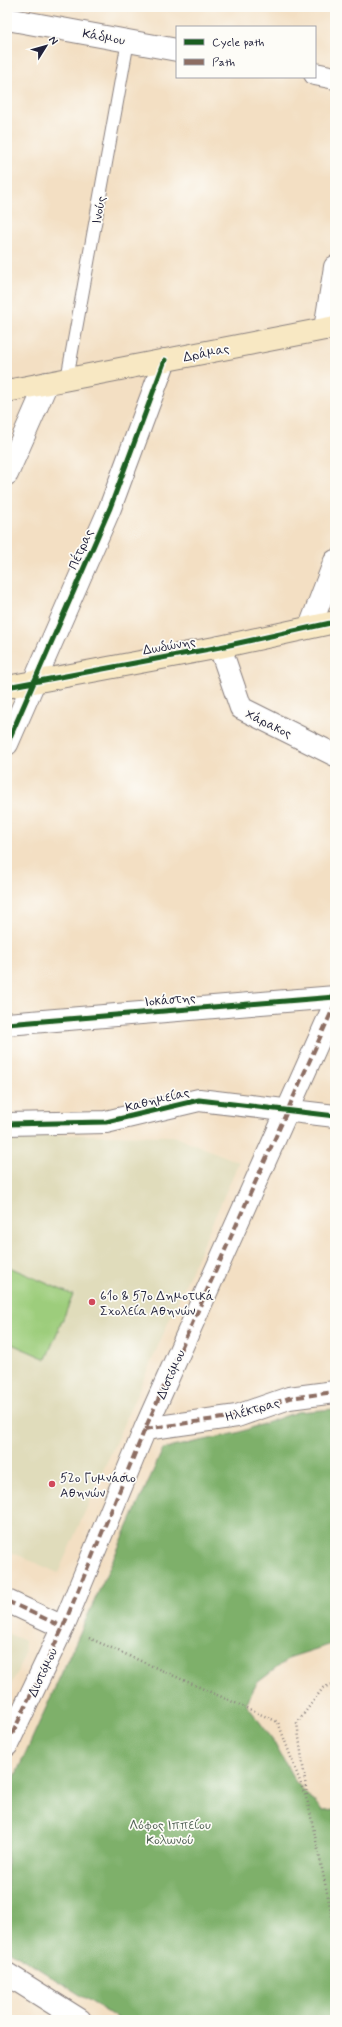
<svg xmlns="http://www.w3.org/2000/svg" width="342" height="2027" viewBox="0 0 342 2027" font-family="Mynerve,sans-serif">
  <rect width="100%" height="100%" fill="#fdfcf7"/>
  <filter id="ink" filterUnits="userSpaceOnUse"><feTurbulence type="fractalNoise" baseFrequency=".025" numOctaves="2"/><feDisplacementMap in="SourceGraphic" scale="8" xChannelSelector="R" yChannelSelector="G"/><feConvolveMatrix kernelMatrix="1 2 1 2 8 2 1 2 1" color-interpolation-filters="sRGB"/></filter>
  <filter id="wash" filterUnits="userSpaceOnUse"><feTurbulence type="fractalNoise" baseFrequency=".012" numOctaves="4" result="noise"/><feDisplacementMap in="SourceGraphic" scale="16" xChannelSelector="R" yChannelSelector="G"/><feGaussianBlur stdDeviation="0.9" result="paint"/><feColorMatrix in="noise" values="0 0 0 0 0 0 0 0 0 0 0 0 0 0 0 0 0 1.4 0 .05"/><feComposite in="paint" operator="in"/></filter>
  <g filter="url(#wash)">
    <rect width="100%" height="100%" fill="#f3dfc3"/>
    <path fill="#e0dcbb" d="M 7,1134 L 174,1136 L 239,1162 L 58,1573 L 7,1550 Z
      M 7,1633 L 25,1641 L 24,1657 L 7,1693 Z"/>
    <path fill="#9dcd7b" stroke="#60785b" d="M 7,1266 L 73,1295 L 46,1359 L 7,1342 Z"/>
    <path fill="#7eb06b" stroke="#506953" d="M 335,1409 L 335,1643 L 291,1657 L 257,1683 L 246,1704 L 271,1737 L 295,1781 L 323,1811 L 335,1810 L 335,2020 L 120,2020 L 7,1949 L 7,1794 L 163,1449 L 237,1433 L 297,1412 Z"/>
  </g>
  <g filter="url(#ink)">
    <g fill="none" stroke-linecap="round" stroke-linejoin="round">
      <g stroke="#8a807f" stroke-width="14">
        <path id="lane" d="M 67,379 L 128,41"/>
      </g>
      <g stroke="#8a807f" stroke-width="24">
        <path id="street" d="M 7,19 L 177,50
          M 315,74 L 335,78
          M 325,329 L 335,267
          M 7,474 L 47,383
          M 310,627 L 335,561
          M 220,647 L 241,708 L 335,755
          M 7,744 L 110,508 L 165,360
          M 7,1024 L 335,997
          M 7,1124 L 106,1122 L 199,1100 L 335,1116
          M 145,1429 L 237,1416 L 289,1398 L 335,1392
          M 7,1601 L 63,1627
          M 7,1745 L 63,1627 L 145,1429 L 335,1004
          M 7,1974 L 80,2020"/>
      </g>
      <g stroke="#8a807f" stroke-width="24">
        <path id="secondary" d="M 7,391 L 335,327
          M 7,687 L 220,647 L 335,622"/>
      </g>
      <path stroke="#8a807f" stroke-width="2.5" stroke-dasharray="1 3" stroke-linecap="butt" d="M 89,1638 L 278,1722 L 308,1803 L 335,1930
        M 307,1795 L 297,1723 L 323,1688 L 335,1683"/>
      <use href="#lane" stroke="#fff" stroke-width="12"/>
      <use href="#street" stroke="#fff" stroke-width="22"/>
      <use href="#secondary" stroke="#f8e8c3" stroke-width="22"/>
      <path stroke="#8d6e63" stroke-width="4" stroke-dasharray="8 4" stroke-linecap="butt" d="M 145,1429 L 237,1416 L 289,1398 L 335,1392
        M 7,1601 L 63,1627
        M 7,1745 L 63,1627 L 145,1429 L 335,1004"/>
      <g stroke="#fdfcf7" stroke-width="8">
        <path id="cycleway" d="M 7,687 L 220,647 L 335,622
          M 7,744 L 110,508 L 165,360
          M 7,1024 L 335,997
          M 7,1124 L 106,1122 L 199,1100 L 335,1116"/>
      </g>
      <use href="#cycleway" stroke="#1b5e20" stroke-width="5"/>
    </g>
  </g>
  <g fill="#d1495b" stroke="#fdfcf7" stroke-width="1.5">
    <circle cx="92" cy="1302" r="4"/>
    <circle cx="52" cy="1484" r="4"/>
  </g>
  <g text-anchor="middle" stroke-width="3.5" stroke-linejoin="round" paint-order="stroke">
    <g font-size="13" fill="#22223b" stroke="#fdfcf7">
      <text transform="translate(104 36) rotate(10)" y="5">Κάδμου</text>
      <text transform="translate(98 210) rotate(-80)" y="5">Ινούς</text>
      <text transform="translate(206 352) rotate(-11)" y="5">Δράμας</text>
      <text transform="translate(80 549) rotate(-66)" y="5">Πέτρας</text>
      <text transform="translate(169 645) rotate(-10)" y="5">Δωδώνης</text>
      <text transform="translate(269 723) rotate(26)" y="5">Χάρακος</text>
      <text transform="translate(170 999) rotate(-5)" y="5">Ιοκάστης</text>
      <text transform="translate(157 1099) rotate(-14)" y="5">Καθημείας</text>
      <text transform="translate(170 1374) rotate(-66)" y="5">Διστόμου</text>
      <text transform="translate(252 1409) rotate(-16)" y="5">Ηλέκτρας</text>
      <text transform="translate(42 1672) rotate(-65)" y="5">Διστόμου</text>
    </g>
    <g font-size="13" fill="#22223b" stroke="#fdfcf7" text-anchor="start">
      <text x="100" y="1300">61ο &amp; 57ο Δημοτικά<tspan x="100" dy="15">Σχολεία Αθηνών</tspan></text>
      <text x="60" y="1482">52ο Γυμνάσιο<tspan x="60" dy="15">Αθηνών</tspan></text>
    </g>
    <g font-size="13" fill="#4d5e51" stroke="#fdfcf7">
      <text x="170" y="1829">Λόφος Ιππείου<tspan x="170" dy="15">Κολωνού</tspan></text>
    </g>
  </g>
  <rect width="342" height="2027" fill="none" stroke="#fdfcf7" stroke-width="24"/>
  <rect x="176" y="26" width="140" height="52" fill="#fdfcf7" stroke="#a5a5ac"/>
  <rect x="184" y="39" width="20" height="6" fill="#1b5e20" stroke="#a5a5ac"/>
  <text x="212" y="46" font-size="12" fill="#22223b">Cycle path</text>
  <rect x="184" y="59" width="20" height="6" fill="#8d6e63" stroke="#a5a5ac"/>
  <text x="212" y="66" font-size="12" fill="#22223b">Path</text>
  <g transform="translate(46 46) rotate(53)" stroke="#fdfcf7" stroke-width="3" paint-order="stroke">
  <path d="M0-3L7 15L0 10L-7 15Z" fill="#22223b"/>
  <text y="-6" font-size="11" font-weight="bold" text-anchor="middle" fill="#22223b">N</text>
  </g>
</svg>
